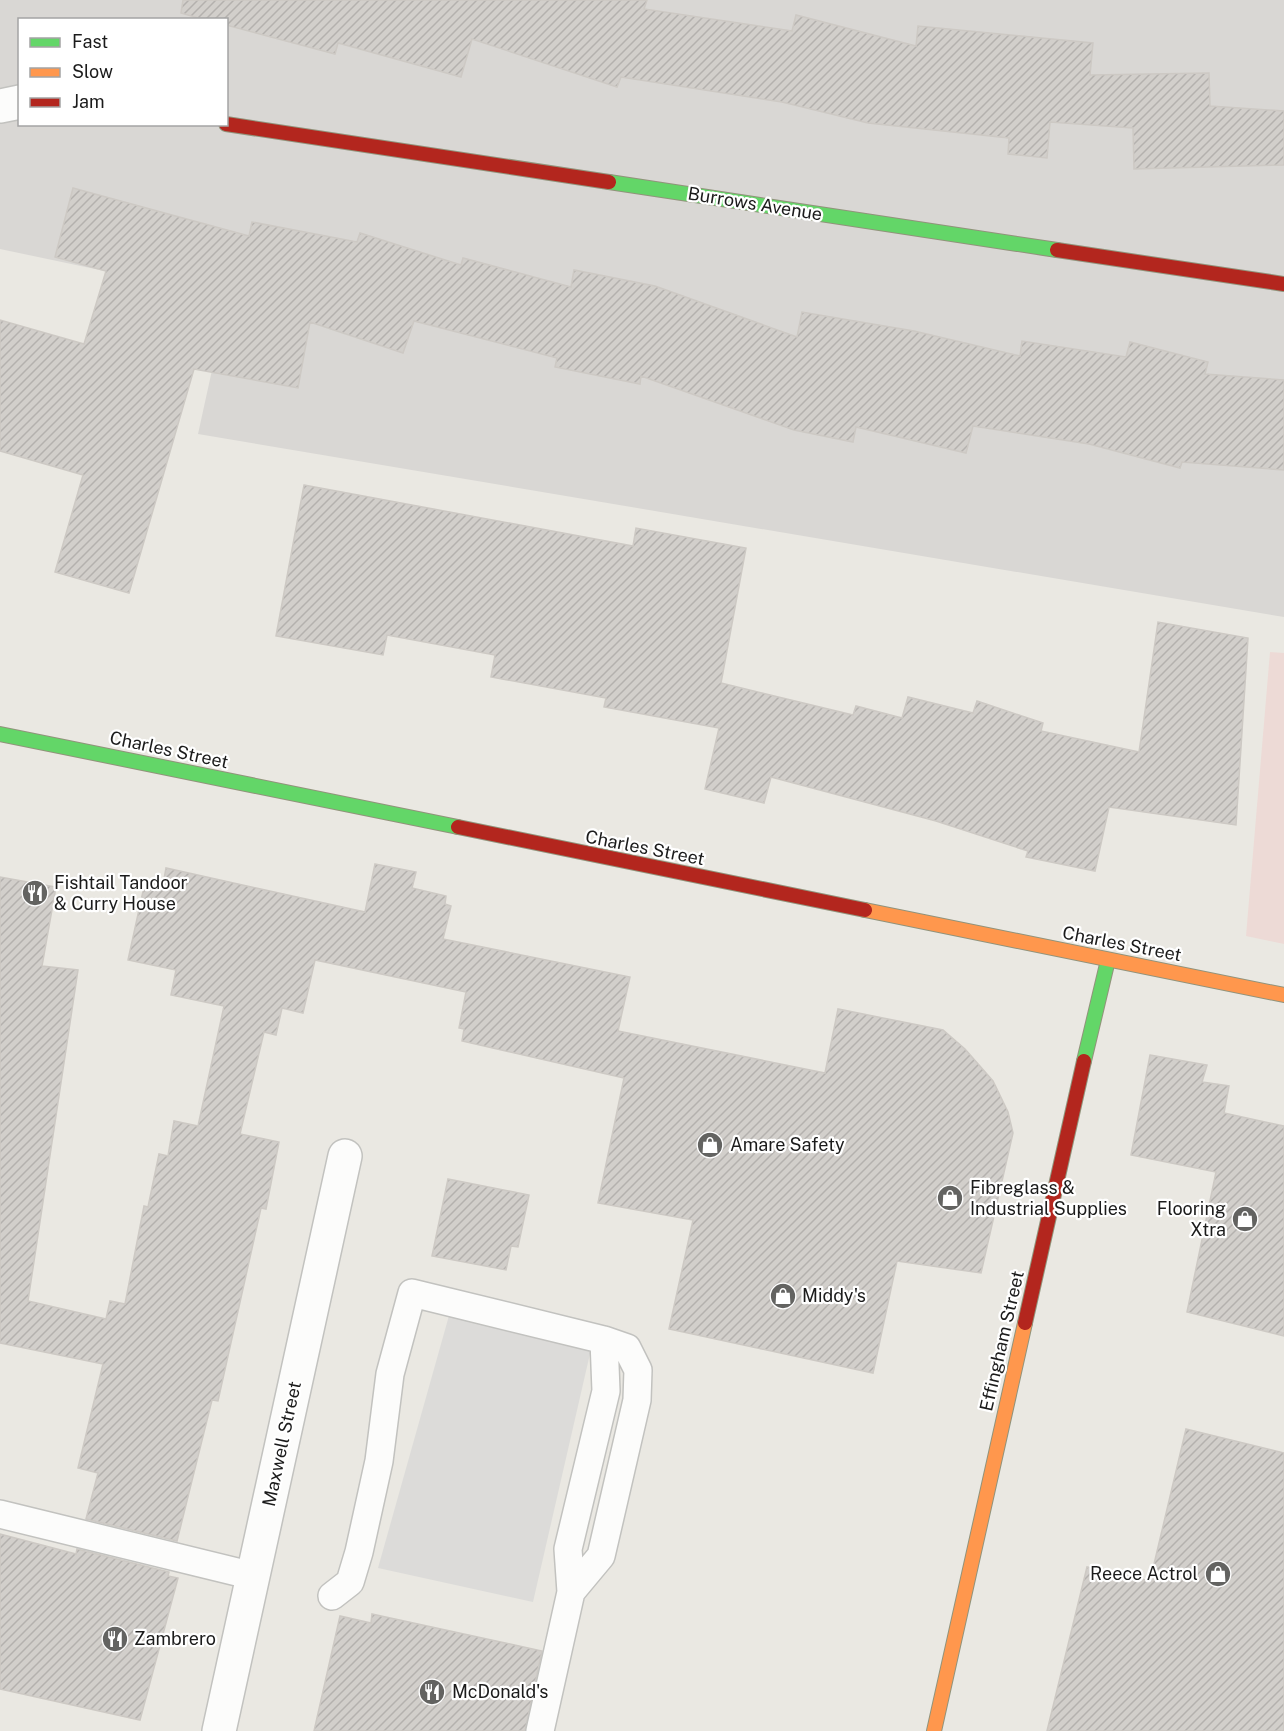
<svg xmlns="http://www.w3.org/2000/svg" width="1284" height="1731" viewBox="0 0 1284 1731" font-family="'Public Sans',sans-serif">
  <defs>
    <pattern id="building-hatch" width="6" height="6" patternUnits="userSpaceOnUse" patternTransform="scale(1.5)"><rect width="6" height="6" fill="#d2cfcb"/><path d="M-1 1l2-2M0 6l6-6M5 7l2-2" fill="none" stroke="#b4b1ae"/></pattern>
  </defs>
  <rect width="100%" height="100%" fill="#eae8e2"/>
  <path fill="#d9d7d4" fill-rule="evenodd" d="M 0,0 L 1284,0 L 1284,617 L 198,434 L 228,297 L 0,249 ZM 20,20 L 226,20 L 226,124 L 20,124 Z"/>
  <path fill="#eddad6" d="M 1270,652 L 1284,653 L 1284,944 L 1246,936 Z"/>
  <path fill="#dcdbd9" d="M 450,1312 L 592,1345 L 533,1602 L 378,1568 Z"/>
  <path fill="url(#building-hatch)" stroke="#cdc9c4" stroke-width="1.5" d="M 183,0 L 647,0 L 644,9 L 792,31 L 796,15 L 916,46 L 918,26 L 1093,43 L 1090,75 L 1209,73 L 1210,106 L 1284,111 L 1284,165 L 1134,169 L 1133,128 L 1050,122 L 1047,158 L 1008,154 L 1009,138 L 868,123 L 782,102 L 621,77 L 617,87 L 472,39 L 461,77 L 338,43 L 335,54 L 226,25 L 226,20 L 205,20 L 181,13 Z
    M 73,188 L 249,236 L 252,222 L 357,242 L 360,233 L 461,265 L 463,258 L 571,287 L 574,270 L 655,286 L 797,337 L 802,312 L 914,331 L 1020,356 L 1022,341 L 1126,357 L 1130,342 L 1208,362 L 1205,374 L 1284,380 L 1284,470 L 1182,462 L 1180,468 L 1089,444 L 973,426 L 966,453 L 856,427 L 853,442 L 794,430 L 641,376 L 640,384 L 555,367 L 557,358 L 414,321 L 403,353 L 310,322 L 298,388 L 194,369 L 129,593 L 55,572 L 83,475 L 0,451 L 0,320 L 84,344 L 106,271 L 55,257 Z
    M 304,485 L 633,546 L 636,528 L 746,548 L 721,683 L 853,715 L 856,706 L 902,718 L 908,697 L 973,713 L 977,701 L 1043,723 L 1041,731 L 1139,752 L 1158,622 L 1248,638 L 1236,825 L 1109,807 L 1095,871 L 1026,857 L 1028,851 L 936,821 L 771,777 L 764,803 L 705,789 L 719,728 L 604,707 L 606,698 L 491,677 L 495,655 L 387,635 L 383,655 L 276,636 Z
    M 375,864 L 416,872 L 412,888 L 446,896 L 445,904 L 451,906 L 443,939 L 630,977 L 618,1031 L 825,1073 L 838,1009 L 943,1030 L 965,1049 L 993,1081 L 1008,1112 L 1013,1133 L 981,1273 L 897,1261 L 873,1373 L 669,1329 L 693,1220 L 598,1203 L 624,1078 L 462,1041 L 464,1029 L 459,1028 L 466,992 L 315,960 L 303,1013 L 282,1008 L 276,1035 L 264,1032 L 240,1134 L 279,1142 L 266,1209 L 261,1208 L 218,1401 L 212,1400 L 177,1541 L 86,1519 L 98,1473 L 78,1468 L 103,1364 L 0,1343 L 0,877 L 56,887 L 42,966 L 78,970 L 28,1301 L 106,1319 L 110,1301 L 125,1304 L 144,1206 L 148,1207 L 159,1154 L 168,1156 L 174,1121 L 198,1126 L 224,1006 L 171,995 L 176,970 L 128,960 L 145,882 L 163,885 L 166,868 L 365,912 Z
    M 1150,1055 L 1207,1065 L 1202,1082 L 1229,1086 L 1224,1113 L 1284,1126 L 1284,1336 L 1187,1312 L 1216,1172 L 1131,1155 Z
    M 448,1179 L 529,1195 L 518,1247 L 511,1246 L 506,1270 L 432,1256 Z
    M 1186,1429 L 1284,1453 L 1284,1731 L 1047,1731 L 1087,1567 L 1150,1581 Z
    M 0,1534 L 76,1554 L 77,1549 L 169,1572 L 168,1576 L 178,1578 L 140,1720 L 0,1689 Z
    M 372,1614 L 542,1651 L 525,1731 L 314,1731 L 340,1616 L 371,1623 Z"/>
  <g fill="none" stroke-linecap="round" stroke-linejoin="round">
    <g stroke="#c2c2bf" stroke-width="30">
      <path id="lane" d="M 0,1514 L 253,1576
        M 332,1596 L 350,1582 L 359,1552 L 379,1461 L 390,1374 L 412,1293 L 604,1340 L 627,1348 L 638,1370 L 637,1400 L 601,1556 L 571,1592
        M 540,1731 L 571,1592 L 568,1549 L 606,1391 L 604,1340"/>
    </g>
    <g stroke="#c2c2bf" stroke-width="36">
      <path id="street" d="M 0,106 L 20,102
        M 219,1731 L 345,1156"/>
    </g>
    <g stroke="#91937b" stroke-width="16">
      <path id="fast" d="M 609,182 L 1057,250
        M 0,734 L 458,827
        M 1084,1061 L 1108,960"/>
    </g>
    <g stroke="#91937b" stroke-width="16">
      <path id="slow" d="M 865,910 L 1284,995
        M 934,1731 L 1025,1323"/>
    </g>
    <g stroke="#91937b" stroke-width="16">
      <path id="jam" d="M 226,124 L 609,182
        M 1057,250 L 1284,284
        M 458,827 L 865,910
        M 1025,1323 L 1084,1061"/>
    </g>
    <use href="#lane" stroke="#fcfcfb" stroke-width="27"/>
    <use href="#street" stroke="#fcfcfb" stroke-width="33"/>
    <use href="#fast" stroke="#63d668" stroke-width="14"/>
    <use href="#slow" stroke="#ff974d" stroke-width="14"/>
    <use href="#jam" stroke="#b3261e" stroke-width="14"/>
  </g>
  <defs>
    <g id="restaurant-disc" transform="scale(1.35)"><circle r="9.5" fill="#636361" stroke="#fff"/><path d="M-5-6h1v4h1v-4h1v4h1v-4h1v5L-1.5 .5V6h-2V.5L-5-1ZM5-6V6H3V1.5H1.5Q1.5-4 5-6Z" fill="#fff"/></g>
    <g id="shop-disc" transform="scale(1.35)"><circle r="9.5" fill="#636361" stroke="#fff"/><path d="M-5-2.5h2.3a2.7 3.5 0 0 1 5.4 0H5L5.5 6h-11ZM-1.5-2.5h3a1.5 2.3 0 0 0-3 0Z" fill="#fff"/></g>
  </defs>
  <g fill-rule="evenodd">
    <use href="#restaurant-disc" x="35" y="893"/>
    <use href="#shop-disc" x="710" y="1145"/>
    <use href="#shop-disc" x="950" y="1198"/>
    <use href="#shop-disc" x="1245" y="1219"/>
    <use href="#shop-disc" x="783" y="1296"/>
    <use href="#shop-disc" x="1218" y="1574"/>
    <use href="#restaurant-disc" x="115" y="1639"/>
    <use href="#restaurant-disc" x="432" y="1692"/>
  </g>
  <g text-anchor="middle" stroke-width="4.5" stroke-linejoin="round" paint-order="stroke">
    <g font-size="18" fill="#1b1b1b" stroke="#fff">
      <text transform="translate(755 204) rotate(9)" y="6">Burrows Avenue</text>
      <text transform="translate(169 750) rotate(12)" y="6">Charles Street</text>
      <text transform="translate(645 848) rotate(11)" y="6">Charles Street</text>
      <text transform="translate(1122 944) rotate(11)" y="6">Charles Street</text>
      <text transform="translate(1002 1341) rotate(-77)" y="6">Effingham Street</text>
      <text transform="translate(282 1444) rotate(-78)" y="6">Maxwell Street</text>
    </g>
    <g font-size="18" fill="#1b1b1b" stroke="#fff" text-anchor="start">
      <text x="54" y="889">Fishtail Tandoor<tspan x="54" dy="21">&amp; Curry House</tspan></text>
      <text x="730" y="1151">Amare Safety</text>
      <text x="970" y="1194">Fibreglass &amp;<tspan x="970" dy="21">Industrial Supplies</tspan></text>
      <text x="1226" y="1215" text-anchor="end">Flooring<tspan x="1226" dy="21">Xtra</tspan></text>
      <text x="802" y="1302">Middy's</text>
      <text x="1198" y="1580" text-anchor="end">Reece Actrol</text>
      <text x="134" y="1645">Zambrero</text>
      <text x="452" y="1698">McDonald's</text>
    </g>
  </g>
  <rect x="18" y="18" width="210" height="108" fill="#ffffff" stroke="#a4a4a4" stroke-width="1.5"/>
  <rect x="30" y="38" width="30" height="9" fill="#63d668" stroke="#a4a4a4" stroke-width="1.5"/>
  <text x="72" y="48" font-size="18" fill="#1b1b1b">Fast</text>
  <rect x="30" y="68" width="30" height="9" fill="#ff974d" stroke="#a4a4a4" stroke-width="1.5"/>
  <text x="72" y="78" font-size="18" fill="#1b1b1b">Slow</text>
  <rect x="30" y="98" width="30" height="9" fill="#b3261e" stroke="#a4a4a4" stroke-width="1.5"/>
  <text x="72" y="108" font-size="18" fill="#1b1b1b">Jam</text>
</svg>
